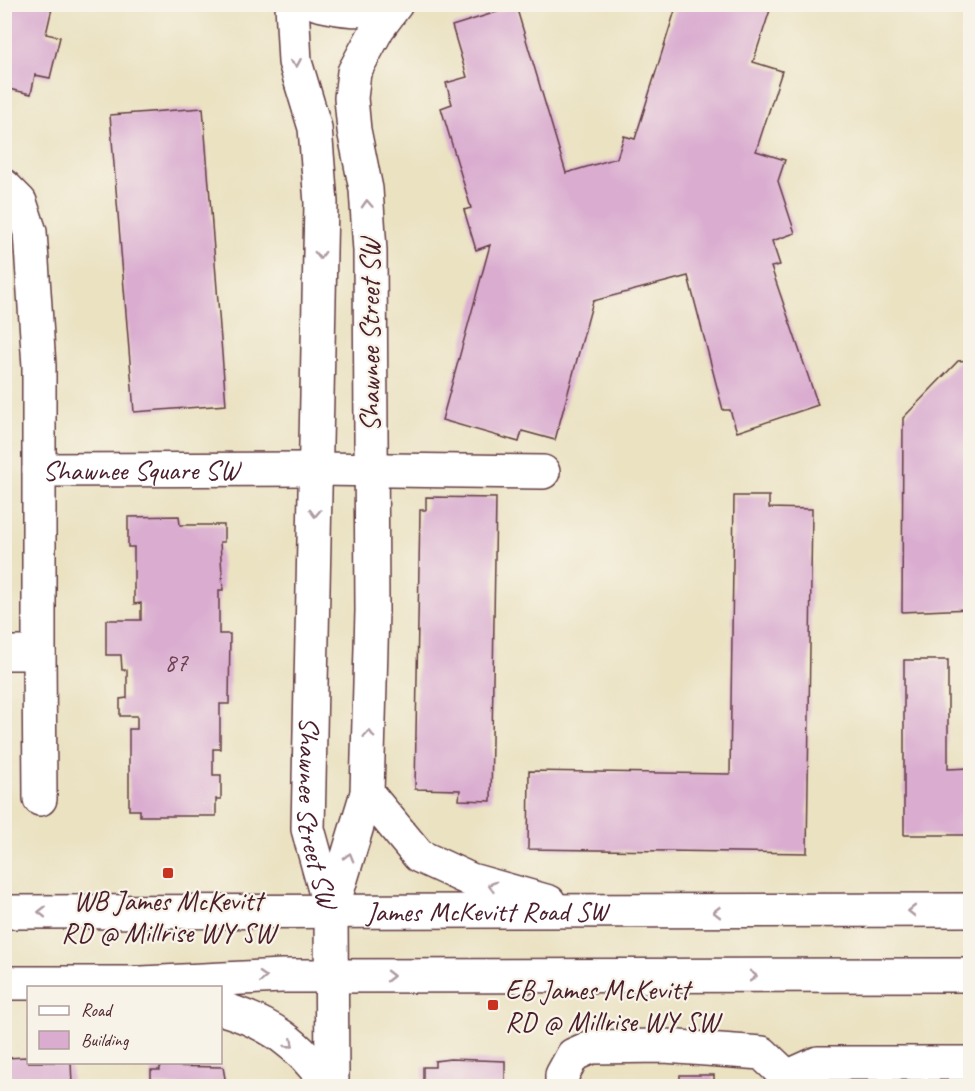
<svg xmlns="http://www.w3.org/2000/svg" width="975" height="1091" viewBox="0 0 975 1091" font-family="Caveat,sans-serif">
  <rect width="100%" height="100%" fill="#f7f3e8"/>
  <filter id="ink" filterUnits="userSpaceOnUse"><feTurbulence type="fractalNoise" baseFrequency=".0167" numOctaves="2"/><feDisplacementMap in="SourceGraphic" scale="12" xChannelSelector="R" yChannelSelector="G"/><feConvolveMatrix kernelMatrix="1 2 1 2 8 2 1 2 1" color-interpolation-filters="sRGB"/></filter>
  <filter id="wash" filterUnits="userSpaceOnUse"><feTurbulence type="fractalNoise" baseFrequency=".008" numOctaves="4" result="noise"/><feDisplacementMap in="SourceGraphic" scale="24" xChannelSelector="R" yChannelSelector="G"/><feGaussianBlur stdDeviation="1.35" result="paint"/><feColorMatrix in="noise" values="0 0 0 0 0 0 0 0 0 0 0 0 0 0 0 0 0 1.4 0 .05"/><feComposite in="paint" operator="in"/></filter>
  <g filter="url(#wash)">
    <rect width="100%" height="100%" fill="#ebe2c2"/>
    <g id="blocks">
      <path fill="#daadd0" d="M 4,4 L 53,4 L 46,34 L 60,37 L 50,78 L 35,75 L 31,94 L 4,88 Z
        M 677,4 L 772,4 L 753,62 L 782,71 L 756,151 L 785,160 L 778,181 L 795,233 L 772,241 L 780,265 L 771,267 L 818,405 L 737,432 L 730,410 L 723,410 L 688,276 L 593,301 L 555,440 L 522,431 L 519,442 L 442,420 L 490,245 L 476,250 L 464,210 L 471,208 L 441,108 L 452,104 L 446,83 L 467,77 L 452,26 L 516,6 L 566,173 L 617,158 L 624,136 L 635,139 Z
        M 203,108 L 226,405 L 134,412 L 110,115 Z
        M 970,360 L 970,609 L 902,612 L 903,418 L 958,361 Z
        M 734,496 L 769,496 L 769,508 L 812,509 L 807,853 L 528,849 L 529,771 L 730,774 Z
        M 426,497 L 496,498 L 491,801 L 459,800 L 460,790 L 415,789 L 420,510 L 426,510 Z
        M 179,516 L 180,525 L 224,525 L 224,542 L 220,542 L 223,590 L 219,590 L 219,634 L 230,634 L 229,704 L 220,704 L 220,749 L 213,749 L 213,775 L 221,775 L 221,799 L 216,799 L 216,816 L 140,816 L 140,810 L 129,810 L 129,729 L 137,729 L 137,716 L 120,716 L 120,699 L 127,698 L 127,670 L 122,670 L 121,655 L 106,655 L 106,620 L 141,620 L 141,603 L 134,604 L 134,547 L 128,547 L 128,517 Z
        M 904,660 L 948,660 L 948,769 L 970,768 L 970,835 L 904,835 Z
        M 4,732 L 7,732 L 7,823 L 4,823 Z
        M 28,1057 L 28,1062 L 71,1062 L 72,1084 L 4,1086 L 4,1058 Z
        M 450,1059 L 505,1061 L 505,1086 L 423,1086 L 423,1067 L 435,1067 L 435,1061 Z
        M 160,1066 L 223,1067 L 226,1084 L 223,1086 L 151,1086 L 151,1070 L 160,1070 Z
        M 680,1075 L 714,1075 L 714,1086 L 680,1086 Z
        M 619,1084 L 636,1084 L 636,1086 L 619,1086 Z"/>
    </g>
  </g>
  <g filter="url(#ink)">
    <use href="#blocks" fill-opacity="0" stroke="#623c42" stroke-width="1.5"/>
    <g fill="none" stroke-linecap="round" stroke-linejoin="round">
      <g stroke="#623c42" stroke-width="36">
        <g id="minor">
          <path id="s1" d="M 292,4 L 295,62 L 315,128 L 321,203 L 308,829 L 331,912 L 332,1086"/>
          <path d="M 318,4 C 340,9 362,14 383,4"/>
          <path d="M 4,186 L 20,202 L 30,232 L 39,366 L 39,470"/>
          <path id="s2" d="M 4,653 L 39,653 L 39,470 L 317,469 L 543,472"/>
          <path d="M 39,653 L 40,799"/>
          <path d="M 331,912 L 367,793 L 372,611 L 370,251 L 366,189 L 354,130 L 351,98 L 354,72 L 378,28 L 396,4"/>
          <path d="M 562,1086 L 562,1075 L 573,1055 L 591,1047 L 664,1046 L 762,1053 L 787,1077"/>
          <path d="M 782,1086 L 787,1077 L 818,1063 L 970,1063"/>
        </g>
      </g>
      <g stroke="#623c42" stroke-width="36">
        <g id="major">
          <path d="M 367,793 L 419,856 L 471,880 L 549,902"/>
          <path id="s3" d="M 4,912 L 970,910"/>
          <path d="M 4,983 L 142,983 L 282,976 L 970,975"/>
          <path d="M 220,1008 C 270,1023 299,1043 329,1086"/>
        </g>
      </g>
      <use href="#minor" stroke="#fff" stroke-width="33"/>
      <use href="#major" stroke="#fff" stroke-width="33"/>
    </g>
    <defs><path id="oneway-chevron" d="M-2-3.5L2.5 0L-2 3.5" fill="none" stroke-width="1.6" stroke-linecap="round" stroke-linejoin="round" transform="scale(1.5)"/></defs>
    <g stroke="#ae9aa0">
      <use href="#oneway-chevron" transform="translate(296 63) rotate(80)"/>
      <use href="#oneway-chevron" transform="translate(367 204) rotate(-93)"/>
      <use href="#oneway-chevron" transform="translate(320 255) rotate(90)"/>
      <use href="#oneway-chevron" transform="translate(315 513) rotate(92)"/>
      <use href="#oneway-chevron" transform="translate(369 734) rotate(-88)"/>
      <use href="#oneway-chevron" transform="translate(349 857) rotate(-74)"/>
      <use href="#oneway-chevron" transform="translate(492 886) rotate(-164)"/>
      <use href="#oneway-chevron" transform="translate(912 911) rotate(180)"/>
      <use href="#oneway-chevron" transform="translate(42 912) rotate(180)"/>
      <use href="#oneway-chevron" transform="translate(717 912) rotate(180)"/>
      <use href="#oneway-chevron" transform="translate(390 976)"/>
      <use href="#oneway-chevron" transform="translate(753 976)"/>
      <use href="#oneway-chevron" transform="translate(263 977) rotate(-3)"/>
      <use href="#oneway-chevron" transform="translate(290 1044) rotate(41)"/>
    </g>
  </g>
  <g fill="#c8321e" stroke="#f7f3e8" stroke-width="2">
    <rect x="162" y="867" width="12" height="12" rx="3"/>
    <rect x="487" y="999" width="12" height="12" rx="3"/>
  </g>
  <g text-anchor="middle" stroke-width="4.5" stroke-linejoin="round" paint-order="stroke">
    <g font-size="26" fill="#6e4254">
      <text x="176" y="671">87</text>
    </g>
    <g font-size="28" fill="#4a1f2b" stroke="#f7f3e8">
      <text transform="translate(369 335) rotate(-90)" y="10">Shawnee Street SW</text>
      <text dy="10" stroke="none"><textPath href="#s2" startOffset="320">Shawnee Square SW</textPath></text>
      <text dy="10" stroke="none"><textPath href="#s1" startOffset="813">Shawnee Street SW</textPath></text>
      <text dy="10" stroke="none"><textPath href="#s3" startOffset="483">James McKevitt Road SW</textPath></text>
    </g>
    <g font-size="28" fill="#4a1f2b" stroke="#f7f3e8">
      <text x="168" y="910">WB James McKevitt<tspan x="168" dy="32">RD @ Millrise WY SW</tspan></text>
      <text x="505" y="999" text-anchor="start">EB James McKevitt<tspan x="505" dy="32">RD @ Millrise WY SW</tspan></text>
    </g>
  </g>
  <rect width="975" height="1091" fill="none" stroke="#f7f3e8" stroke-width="24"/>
  <rect x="27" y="986" width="195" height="78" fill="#f7f3e8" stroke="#b29e9c" stroke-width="1.5"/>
  <rect x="39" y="1006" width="30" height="9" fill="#ffffff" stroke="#b29e9c" stroke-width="1.5"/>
  <text x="81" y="1016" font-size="18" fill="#4a1f2b">Road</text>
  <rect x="39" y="1031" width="30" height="18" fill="#daadd0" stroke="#b29e9c" stroke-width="1.5"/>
  <text x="81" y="1046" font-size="18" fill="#4a1f2b">Building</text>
</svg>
